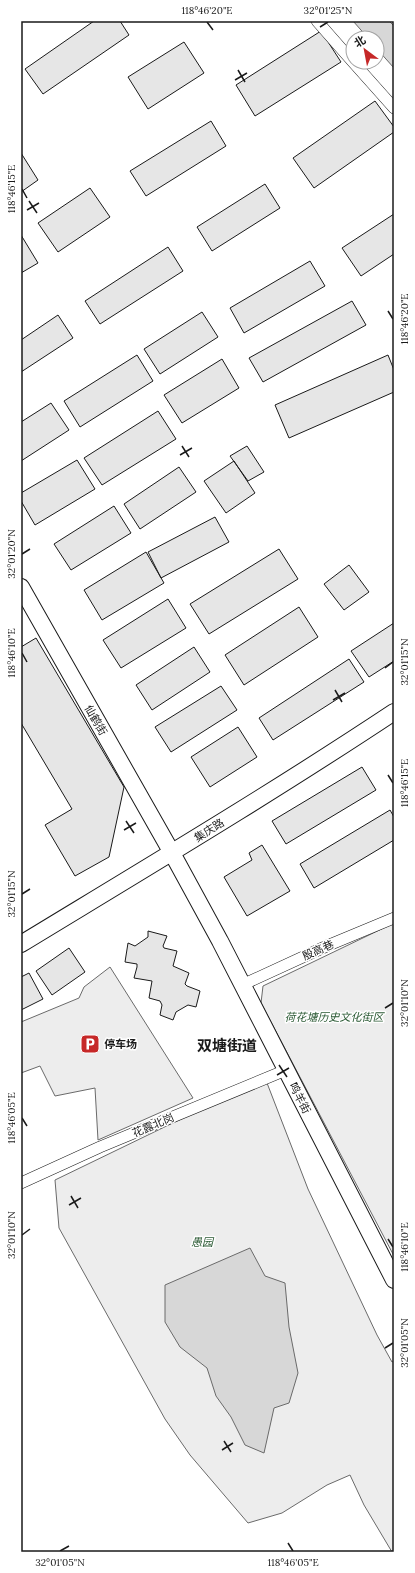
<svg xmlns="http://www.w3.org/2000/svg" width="415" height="1573" viewBox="0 0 415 1573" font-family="Lora,'Noto Sans SC',serif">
  <rect width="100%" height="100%" fill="#fff"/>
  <path fill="#ededed" stroke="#6a6a6a" d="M 394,923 L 394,1256 L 261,1003 L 263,986 Z
    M 110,967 L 193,1098 L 98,1140 L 95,1088 L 55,1096 L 40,1066 L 21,1073 L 21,1022 L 79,998 L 84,987 Z
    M 267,1083 L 308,1189 L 377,1335 L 392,1362 L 394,1361 L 394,1552 L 392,1552 L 364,1505 L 350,1475 L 327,1485 L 282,1513 L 248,1523 L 190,1455 L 165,1419 L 59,1228 L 55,1180 L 212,1104 Z"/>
  <path fill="#d7d7d7" stroke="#6a6a6a" d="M 353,21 L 389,21 L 394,26 L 394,68 L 377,49 L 377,38 L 368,38 Z
    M 250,1248 L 265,1276 L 285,1283 L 289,1327 L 298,1373 L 289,1403 L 274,1408 L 264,1453 L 245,1445 L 231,1417 L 216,1396 L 207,1368 L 180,1347 L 165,1322 L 165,1285 Z"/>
  <path fill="#e6e6e6" stroke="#1a1a1a" d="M 94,21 L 120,21 L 129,35 L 43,94 L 25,69 Z
    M 321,31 L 341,62 L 255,116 L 236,85 Z
    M 184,42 L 204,73 L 148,109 L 128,77 Z
    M 375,101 L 394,127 L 394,132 L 314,188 L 293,158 Z
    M 211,121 L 226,146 L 146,196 L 130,171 Z
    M 21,153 L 38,180 L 21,192 Z
    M 265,184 L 280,208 L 212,251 L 197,227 Z
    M 90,188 L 110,217 L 58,252 L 38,223 Z
    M 394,214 L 394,254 L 361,276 L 342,248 Z
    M 21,235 L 38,263 L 21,273 Z
    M 168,247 L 183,271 L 100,324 L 85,301 Z
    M 310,261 L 325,286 L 244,333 L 230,308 Z
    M 352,301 L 366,325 L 263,382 L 249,358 Z
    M 202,312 L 218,337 L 160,374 L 144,349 Z
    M 58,315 L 73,338 L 21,372 L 21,340 Z
    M 137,355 L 153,381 L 80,427 L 64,401 Z
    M 388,355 L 394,370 L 394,392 L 289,438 L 275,405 Z
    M 222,359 L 239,388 L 182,423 L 164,395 Z
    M 51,403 L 69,430 L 21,461 L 21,422 Z
    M 158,411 L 176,439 L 102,485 L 84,458 Z
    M 247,446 L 264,472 L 248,481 L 230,456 Z
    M 77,460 L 95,489 L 35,525 L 21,501 L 21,493 Z
    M 234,461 L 255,493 L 226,513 L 204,481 Z
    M 179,467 L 196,492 L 140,529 L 124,504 Z
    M 114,506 L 131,533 L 71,570 L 54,544 Z
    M 215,517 L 229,542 L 161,578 L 148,552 Z
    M 279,549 L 298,579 L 209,634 L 190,604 Z
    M 146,552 L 164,583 L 102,620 L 84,590 Z
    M 349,565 L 369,592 L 344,610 L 324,584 Z
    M 168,599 L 186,628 L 121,668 L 103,640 Z
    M 299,607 L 318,637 L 244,685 L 225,655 Z
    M 394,623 L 394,661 L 369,677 L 351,651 Z
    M 36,638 L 124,787 L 109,857 L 75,876 L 45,825 L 72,809 L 21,723 L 21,647 Z
    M 194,647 L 210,672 L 152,710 L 136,685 Z
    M 349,659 L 364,682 L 273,740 L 259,718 Z
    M 221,686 L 237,710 L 171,752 L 155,727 Z
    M 238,727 L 257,757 L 210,787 L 191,757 Z
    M 362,767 L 376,790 L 286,844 L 272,821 Z
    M 390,810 L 394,817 L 394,840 L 314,888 L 300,864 Z
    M 262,845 L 290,891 L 247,916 L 224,877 L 252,860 L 249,853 Z
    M 148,931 L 167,936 L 163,946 L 164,948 L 177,951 L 173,966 L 189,973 L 185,984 L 187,986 L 200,991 L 196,1007 L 188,1005 L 176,1012 L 173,1020 L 160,1015 L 162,1005 L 160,1001 L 149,998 L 152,981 L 134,978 L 137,967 L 137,964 L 125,962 L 128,943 L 135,946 L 148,937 Z
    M 69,948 L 85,972 L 52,995 L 36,971 Z
    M 29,973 L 43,999 L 21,1010 L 21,977 Z"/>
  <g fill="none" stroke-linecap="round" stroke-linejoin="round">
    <g stroke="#1a1a1a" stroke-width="12">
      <path id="street" d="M 317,21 L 353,62
        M 353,62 L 394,108
        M 242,985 L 329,945 L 394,918
        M 21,1183 L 100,1147 L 286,1070"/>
    </g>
    <g stroke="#1a1a1a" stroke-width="18">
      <path id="secondary" d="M 21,587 L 172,853 L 220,941 L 394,1280
        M 21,944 C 146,868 272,793 394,712"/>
    </g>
    <use href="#street" stroke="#fff" stroke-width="11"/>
    <use href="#secondary" stroke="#fff" stroke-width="16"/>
  </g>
  <path fill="none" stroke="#1a1a1a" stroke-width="1.5" d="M 207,22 L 213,30M 320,27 L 328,22M 238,70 L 245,82M 235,80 L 247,73M 22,189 L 27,198M 29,201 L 37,213M 27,210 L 39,203M 388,311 L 393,319M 182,446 L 189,457M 180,455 L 192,448M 22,554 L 30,549M 22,653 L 27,662M 385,668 L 393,662M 335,690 L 342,702M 333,700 L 345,693M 388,775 L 393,783M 126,821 L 134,833M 124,830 L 136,823M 22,894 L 30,889M 385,1008 L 393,1003M 279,1065 L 287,1077M 277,1075 L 289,1068M 22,1118 L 27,1126M 71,1196 L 78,1208M 69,1205 L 81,1198M 22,1235 L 30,1229M 388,1239 L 393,1247M 385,1348 L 393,1343M 224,1441 L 231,1452M 222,1450 L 233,1443M 288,1543 L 293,1551M 60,1551 L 69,1546"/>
  <defs>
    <g id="parking-square" transform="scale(1)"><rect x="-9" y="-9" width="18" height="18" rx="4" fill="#c62828" stroke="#fff"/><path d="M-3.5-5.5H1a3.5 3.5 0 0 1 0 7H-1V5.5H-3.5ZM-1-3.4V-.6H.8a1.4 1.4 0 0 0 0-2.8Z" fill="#fff"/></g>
  </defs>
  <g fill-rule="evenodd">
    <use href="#parking-square" x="90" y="1044"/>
  </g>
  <g text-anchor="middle" stroke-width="3" stroke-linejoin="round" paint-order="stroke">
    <g font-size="11" fill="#1a1a1a" stroke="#fff">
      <text transform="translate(96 720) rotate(60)" y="4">仙鹤街</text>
      <text transform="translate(209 830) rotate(-32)" y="4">集庆路</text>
      <text transform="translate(318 950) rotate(-24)" y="4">殷高巷</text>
      <text transform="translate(300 1098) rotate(63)" y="4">鸣羊街</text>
      <text transform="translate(153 1125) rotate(-23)" y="4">花露北岗</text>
    </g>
    <g font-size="11" font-style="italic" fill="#2b5a34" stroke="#fff">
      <text x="334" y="1021">荷花塘历史文化街区</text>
      <text x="202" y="1246">愚园</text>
    </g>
    <g font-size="11" font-weight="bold" fill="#1a1a1a" stroke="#fff" text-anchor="start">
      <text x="104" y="1048">停车场</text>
    </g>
    <g font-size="15" font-weight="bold" fill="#1a1a1a" stroke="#fff">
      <text x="227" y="1051">双塘街道</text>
    </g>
  </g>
  <rect width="415" height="1573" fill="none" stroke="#ffffff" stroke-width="44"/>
  <g transform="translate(365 50) rotate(328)"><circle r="19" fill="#ffffff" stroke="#a3a3a3"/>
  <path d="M0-3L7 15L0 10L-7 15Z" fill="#c62828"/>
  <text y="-6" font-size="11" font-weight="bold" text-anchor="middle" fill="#1a1a1a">北</text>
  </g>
  <rect x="22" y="22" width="371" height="1529" fill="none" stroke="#1a1a1a" stroke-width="1.5"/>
  <g font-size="10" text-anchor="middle" fill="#1a1a1a">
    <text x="207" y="14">118°46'20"E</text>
    <text x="328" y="14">32°01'25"N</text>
    <text transform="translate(11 189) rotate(-90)" y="4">118°46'15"E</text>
    <text transform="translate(404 319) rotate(-90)" y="4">118°46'20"E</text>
    <text transform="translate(11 554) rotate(-90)" y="4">32°01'20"N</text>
    <text transform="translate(11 653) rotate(-90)" y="4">118°46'10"E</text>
    <text transform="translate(404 662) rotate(-90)" y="4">32°01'15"N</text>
    <text transform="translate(404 783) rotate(-90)" y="4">118°46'15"E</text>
    <text transform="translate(11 894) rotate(-90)" y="4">32°01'15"N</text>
    <text transform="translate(404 1003) rotate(-90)" y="4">32°01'10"N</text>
    <text transform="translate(11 1118) rotate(-90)" y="4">118°46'05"E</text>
    <text transform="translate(11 1235) rotate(-90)" y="4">32°01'10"N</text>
    <text transform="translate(404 1247) rotate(-90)" y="4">118°46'10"E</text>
    <text transform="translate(404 1343) rotate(-90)" y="4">32°01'05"N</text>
    <text x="60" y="1566">32°01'05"N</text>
    <text x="293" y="1566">118°46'05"E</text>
  </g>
</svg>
